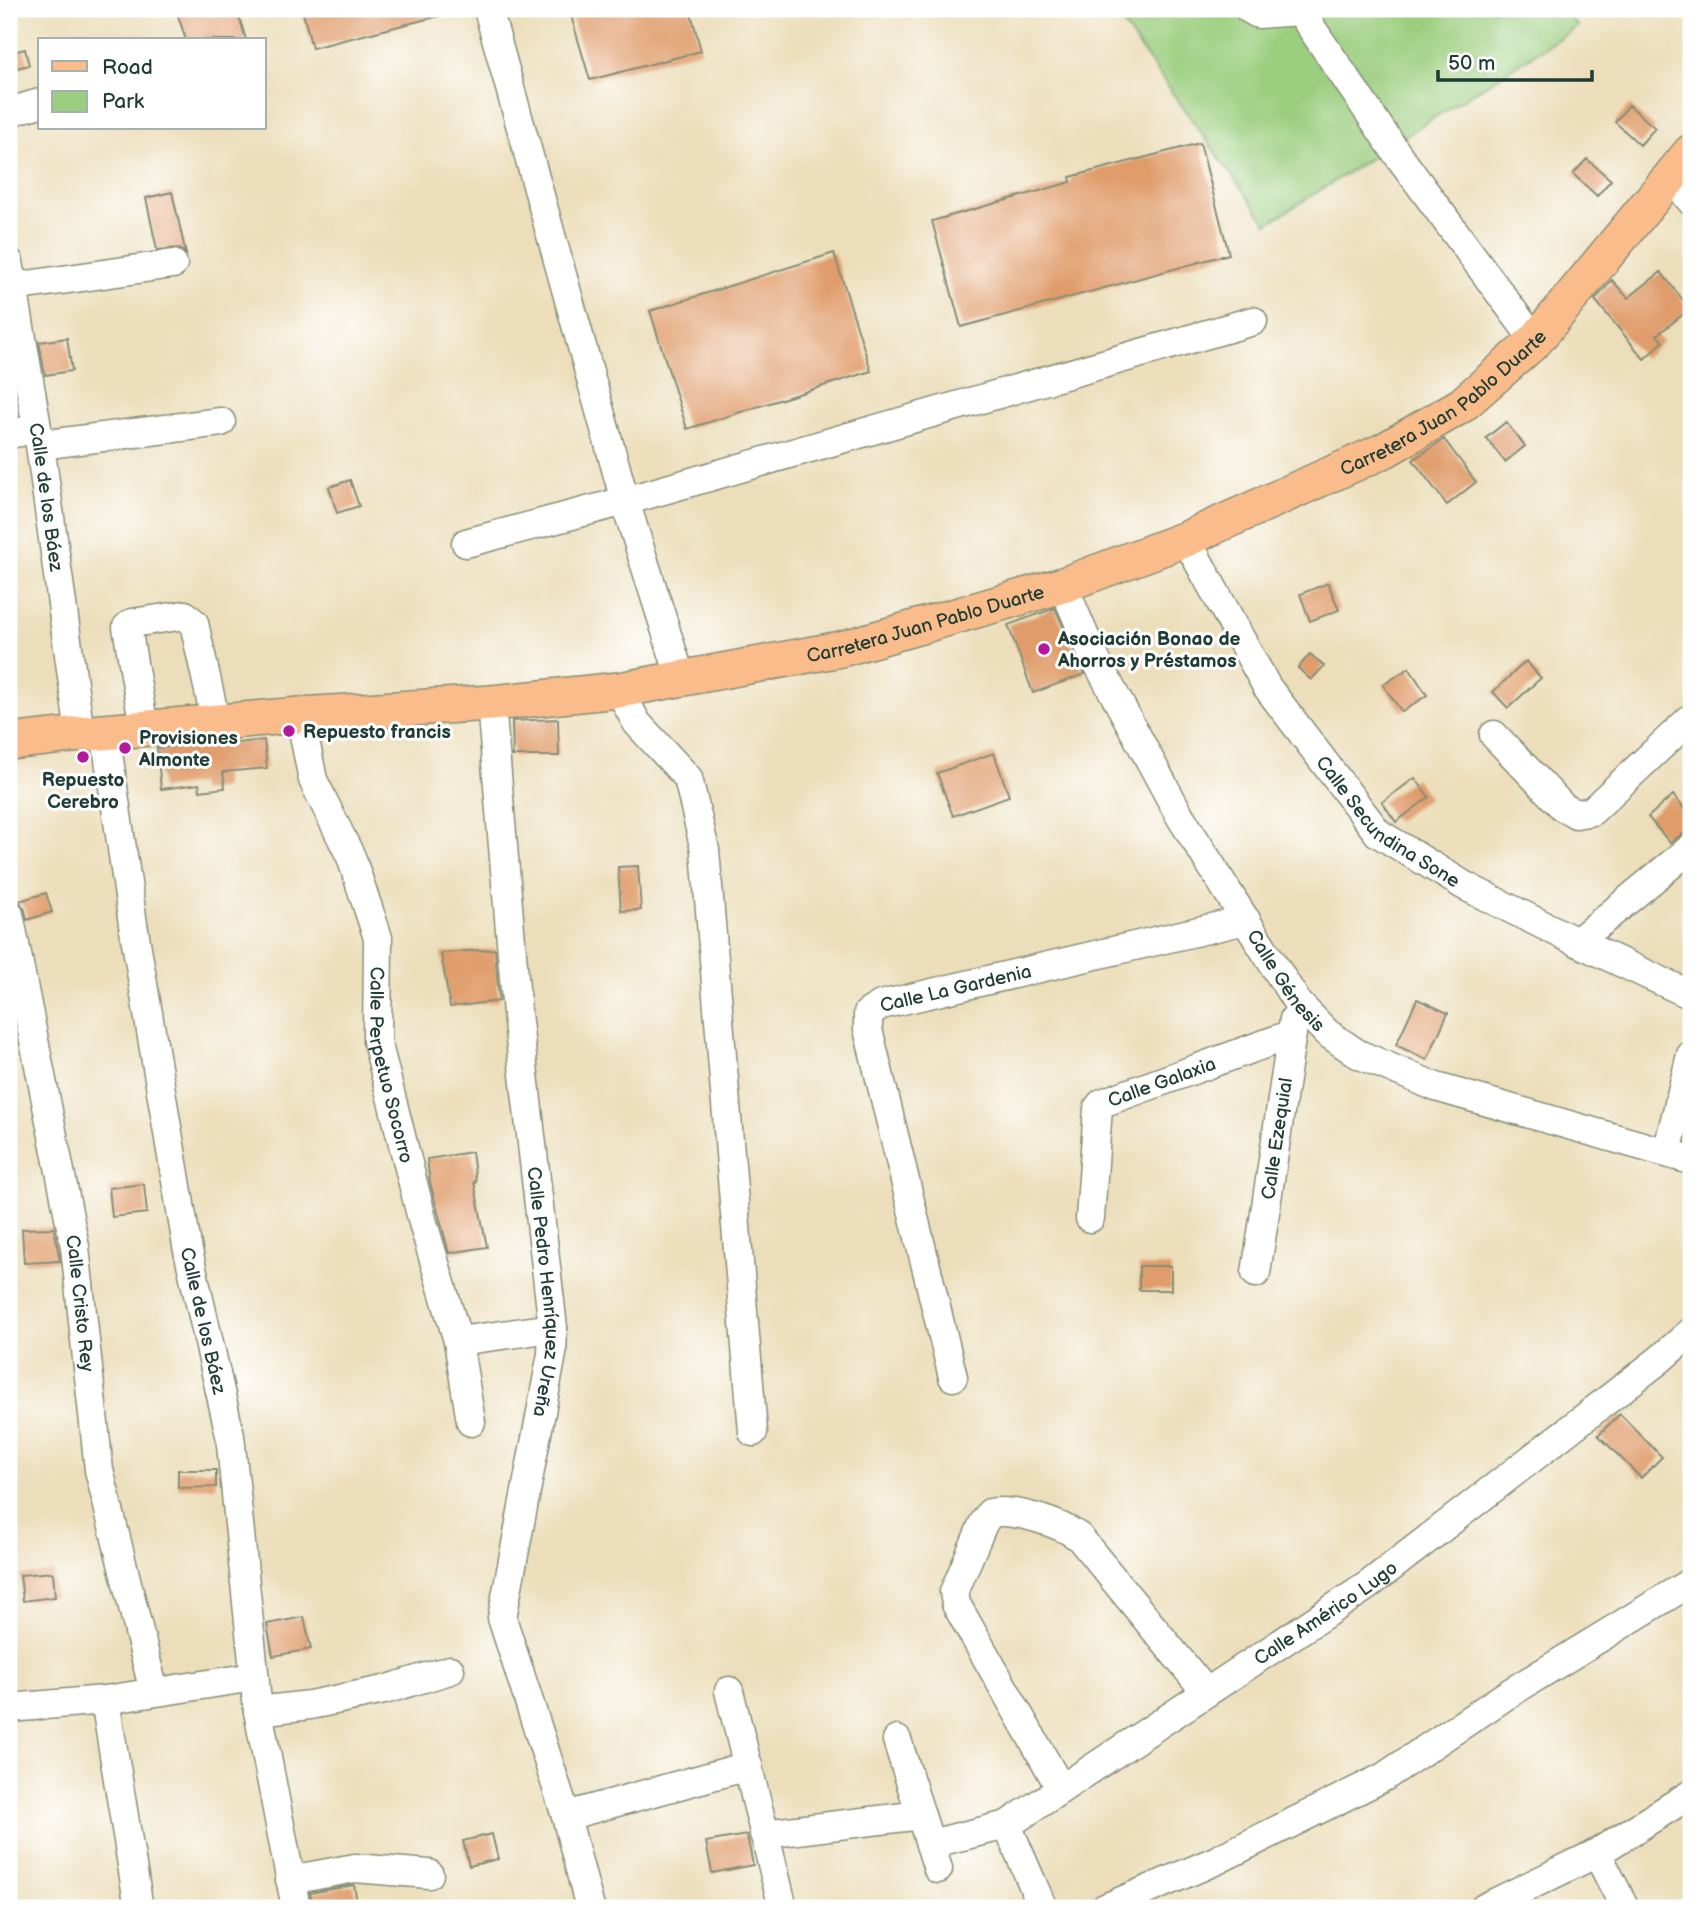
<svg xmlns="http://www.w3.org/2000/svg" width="1700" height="1917" viewBox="0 0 1700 1917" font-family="'Balsamiq Sans',sans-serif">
  <rect width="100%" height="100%" fill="#fff"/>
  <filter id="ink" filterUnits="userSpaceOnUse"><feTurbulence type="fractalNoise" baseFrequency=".0143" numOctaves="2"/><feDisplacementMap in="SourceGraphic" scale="14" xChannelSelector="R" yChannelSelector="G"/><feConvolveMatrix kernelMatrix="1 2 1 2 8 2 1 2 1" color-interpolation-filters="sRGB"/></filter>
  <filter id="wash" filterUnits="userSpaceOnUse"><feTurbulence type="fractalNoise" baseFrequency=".00686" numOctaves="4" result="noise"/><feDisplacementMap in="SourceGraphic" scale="28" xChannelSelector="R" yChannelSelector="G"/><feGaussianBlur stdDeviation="1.57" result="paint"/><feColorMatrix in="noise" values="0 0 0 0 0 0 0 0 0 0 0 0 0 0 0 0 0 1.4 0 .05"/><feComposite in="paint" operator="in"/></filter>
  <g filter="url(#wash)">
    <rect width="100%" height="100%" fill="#ecdeba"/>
    <path fill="#9bce7e" stroke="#5d8659" stroke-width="2" d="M 1112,9 L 1561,9 L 1578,26 L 1267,224 Z"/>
    <g id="blocks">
      <path fill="#e09c6b" d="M 176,9 L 237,9 L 246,40 L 186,40 Z
        M 302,9 L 442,9 L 443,15 L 312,48 Z
        M 569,9 L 690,9 L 701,51 L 590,80 Z
        M 25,49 L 29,65 L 9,70 L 9,53 Z
        M 1629,105 L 1655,128 L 1640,145 L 1615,122 Z
        M 1200,143 L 1229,254 L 961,327 L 932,221 L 1071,182 L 1070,177 Z
        M 1587,159 L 1611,180 L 1597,196 L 1573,174 Z
        M 172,192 L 186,254 L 179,248 L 157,250 L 146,198 Z
        M 834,253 L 871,371 L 687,429 L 650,311 Z
        M 1661,272 L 1690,309 L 1657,335 L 1663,342 L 1644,359 L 1595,300 L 1612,280 L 1628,298 Z
        M 67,338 L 72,371 L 45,375 L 39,342 Z
        M 1506,422 L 1525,446 L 1505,462 L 1486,438 Z
        M 1444,439 L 1476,482 L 1447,505 L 1413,460 Z
        M 350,480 L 359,506 L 337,513 L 329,487 Z
        M 1328,583 L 1339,610 L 1310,621 L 1300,594 Z
        M 1055,608 L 1085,674 L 1033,693 L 1008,625 Z
        M 1310,654 L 1324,666 L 1311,680 L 1298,668 Z
        M 1526,661 L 1541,678 L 1508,708 L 1493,692 Z
        M 1409,668 L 1427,695 L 1402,712 L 1383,685 Z
        M 558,719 L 559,756 L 513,756 L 512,721 Z
        M 264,740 L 267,768 L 223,772 L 225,788 L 200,791 L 199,784 L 161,789 L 157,748 L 220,742 L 220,745 Z
        M 994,753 L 1009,796 L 953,816 L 937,773 Z
        M 1415,778 L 1429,797 L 1396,822 L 1382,802 Z
        M 1673,795 L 1691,817 L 1691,832 L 1681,835 L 1670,843 L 1648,817 Z
        M 638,866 L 641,910 L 621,911 L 618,867 Z
        M 46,893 L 52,912 L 27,920 L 25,910 L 19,901 Z
        M 495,949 L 499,1001 L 450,1007 L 441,953 Z
        M 1417,999 L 1448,1013 L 1427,1060 L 1396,1045 Z
        M 472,1152 L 476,1182 L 474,1182 L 487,1247 L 449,1253 L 430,1183 L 427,1159 Z
        M 144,1184 L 147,1213 L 112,1217 L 109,1188 Z
        M 54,1228 L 60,1261 L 24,1263 L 22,1229 Z
        M 1139,1266 L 1171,1266 L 1171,1290 L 1139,1290 Z
        M 1620,1414 L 1662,1457 L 1641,1478 L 1598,1435 Z
        M 178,1470 L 216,1470 L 216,1487 L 178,1488 Z
        M 53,1572 L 55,1597 L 23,1601 L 20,1575 Z
        M 304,1617 L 311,1649 L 273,1656 L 267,1624 Z
        M 492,1834 L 498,1859 L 469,1866 L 463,1841 Z
        M 747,1835 L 753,1865 L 712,1873 L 706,1842 Z
        M 354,1885 L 357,1902 L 313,1908 L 310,1893 Z"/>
    </g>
  </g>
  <g filter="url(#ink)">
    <use href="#blocks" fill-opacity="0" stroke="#868e77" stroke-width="2"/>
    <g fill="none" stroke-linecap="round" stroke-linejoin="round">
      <g stroke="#868e77" stroke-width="31">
        <g id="minor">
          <path d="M 488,9 L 625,501 L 681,679"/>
          <path d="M 1249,9 L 1258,14 L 1300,11"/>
          <path d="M 1301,9 L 1300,11 L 1398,155 L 1535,341"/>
          <path d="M 9,112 L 40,103"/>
          <path d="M 1671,176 L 1691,201"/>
          <path id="s1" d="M 9,262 L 40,445 L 80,734"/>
          <path d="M 13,287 L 173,264"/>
          <path d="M 9,434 L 37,429"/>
          <path d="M 40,445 L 221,422"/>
          <path id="s2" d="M 1186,539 L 1267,687 L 1378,833 L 1465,886 L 1577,942 L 1691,995"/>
          <path d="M 466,543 L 625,501 L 1253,321"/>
          <path id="s3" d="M 1063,585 L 1091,651 L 1180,816 L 1297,1002 L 1327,1033 L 1358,1054 L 1436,1087 L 1691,1160"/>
          <path d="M 619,690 L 637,723 L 688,778 L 705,850 L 753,1432"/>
          <path id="s4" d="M 491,703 L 517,1013 L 553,1328 L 552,1354 L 502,1618 L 566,1816 L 590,1908"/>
          <path id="s5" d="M 300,715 L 313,780 L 351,857 L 378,938 L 377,1041 L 423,1223 L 458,1341 L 471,1422"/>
          <path d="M 144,728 L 127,627 L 132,623 L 185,615 L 194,623 L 216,723"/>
          <path id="s6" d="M 105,732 L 133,924 L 187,1246 L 230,1435 L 258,1711 L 296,1908"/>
          <path d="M 1494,735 L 1563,807 L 1576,814 L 1592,811 L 1691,718"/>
          <path id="s7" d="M 9,914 L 75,1247 L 99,1470 L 154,1692"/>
          <path d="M 1577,942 L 1691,848"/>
          <path d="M 1667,1152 L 1691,1055"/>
          <path id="s8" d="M 1090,1218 L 1098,1108 L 1102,1103 L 1292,1034"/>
          <path id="s9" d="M 1256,1273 L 1294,1019"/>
          <path d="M 458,1341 L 553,1328"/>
          <path id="s10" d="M 953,1377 L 868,1029 L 868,1013 L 881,1005 L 1246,920"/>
          <path d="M 729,1691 L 783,1908"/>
          <path d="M 105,1700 L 139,1908"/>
          <path d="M 9,1708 L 105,1700 L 254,1677"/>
          <path d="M 258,1711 L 310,1705 L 384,1690 L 450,1670"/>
          <path d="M 897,1740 L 938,1869"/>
          <path d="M 1061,1789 L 956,1604 L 954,1592 L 983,1524 L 990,1513 C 1014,1508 1060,1523 1079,1537 L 1206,1692"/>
          <path d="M 566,1816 L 748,1766"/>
          <path d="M 1007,1825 L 1043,1908"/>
          <path d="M 764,1834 L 921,1815"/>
          <path id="s11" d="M 930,1844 L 1007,1825 L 1367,1586 L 1659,1360 L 1691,1332"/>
          <path d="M 1597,1853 L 1625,1908"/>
          <path d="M 290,1880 L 355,1868 L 429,1874"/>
          <path d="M 1105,1908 L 1215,1861 L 1384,1777 L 1508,1694 L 1691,1582"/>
          <path d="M 1484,1908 L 1597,1853 L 1691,1794"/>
        </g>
      </g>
      <g stroke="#868e77" stroke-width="38">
        <g id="major">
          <path id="s12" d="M 9,742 L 80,734 L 300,715 L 491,703 L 619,690 L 841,649 L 1063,585 L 1186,539 L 1385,450 L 1462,405 L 1535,341 L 1691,152"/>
        </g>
      </g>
      <use href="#minor" stroke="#fff" stroke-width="28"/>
      <use href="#major" stroke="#fabc8b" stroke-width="35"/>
    </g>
  </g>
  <g fill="#b5179e" stroke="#fff" stroke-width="2.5">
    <circle cx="1044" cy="649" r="7"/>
    <circle cx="289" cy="731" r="7"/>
    <circle cx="125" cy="748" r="7"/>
    <circle cx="83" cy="757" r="7"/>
  </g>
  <g text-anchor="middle" stroke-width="6" stroke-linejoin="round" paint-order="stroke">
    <g font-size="19" fill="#1f3d34" stroke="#fff">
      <text dy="7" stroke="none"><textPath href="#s12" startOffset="1493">Carretera Juan Pablo Duarte</textPath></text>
      <text dy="7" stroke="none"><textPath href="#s1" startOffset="238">Calle de los Báez</textPath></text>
      <text dy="7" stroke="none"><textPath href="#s12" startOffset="926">Carretera Juan Pablo Duarte</textPath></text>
      <text dy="7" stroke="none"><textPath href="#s2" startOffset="352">Calle Secundina Sone</textPath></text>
      <text dy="7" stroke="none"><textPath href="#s3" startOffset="455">Calle Génesis</textPath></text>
      <text dy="7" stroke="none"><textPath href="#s10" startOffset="466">Calle La Gardenia</textPath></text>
      <text dy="7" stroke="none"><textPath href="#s5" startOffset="366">Calle Perpetuo Socorro</textPath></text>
      <text dy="7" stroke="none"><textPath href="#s8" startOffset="180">Calle Galaxia</textPath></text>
      <text dy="7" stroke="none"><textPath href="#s9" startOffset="136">Calle Ezequial</textPath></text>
      <text dy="7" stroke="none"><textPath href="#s4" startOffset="592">Calle Pedro Henríquez Ureña</textPath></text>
      <text dy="7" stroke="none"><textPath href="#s7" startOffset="396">Calle Cristo Rey</textPath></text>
      <text dy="7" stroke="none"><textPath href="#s6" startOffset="597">Calle de los Báez</textPath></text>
      <text dy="7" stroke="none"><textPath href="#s11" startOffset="462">Calle Américo Lugo</textPath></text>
    </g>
    <g font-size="19" font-weight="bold" fill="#1f3d34" stroke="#fff" text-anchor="start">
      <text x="1058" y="645">Asociación Bonao de<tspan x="1058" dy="22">Ahorros y Préstamos</tspan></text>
      <text x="303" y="738">Repuesto francis</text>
      <text x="139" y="744">Provisiones<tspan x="139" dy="22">Almonte</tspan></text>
      <text x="83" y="786" text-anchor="middle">Repuesto<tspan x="83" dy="22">Cerebro</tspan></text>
    </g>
  </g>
  <rect width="1700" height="1917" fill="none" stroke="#fff" stroke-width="35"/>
  <rect x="38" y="38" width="228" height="91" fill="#ffffff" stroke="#a5b1ae" stroke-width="2"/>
  <rect x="52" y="61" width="35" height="10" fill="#fabc8b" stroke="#a5b1ae" stroke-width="2"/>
  <text x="102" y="74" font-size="21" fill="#1f3d34">Road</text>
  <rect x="52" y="91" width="35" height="21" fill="#9bce7e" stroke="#a5b1ae" stroke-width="2"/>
  <text x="102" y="108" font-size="21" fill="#1f3d34">Park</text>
  <path d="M1438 70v10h154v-10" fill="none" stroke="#1f3d34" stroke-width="3.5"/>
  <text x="1448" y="70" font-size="21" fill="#1f3d34" stroke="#ffffff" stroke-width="5" paint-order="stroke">50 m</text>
</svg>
